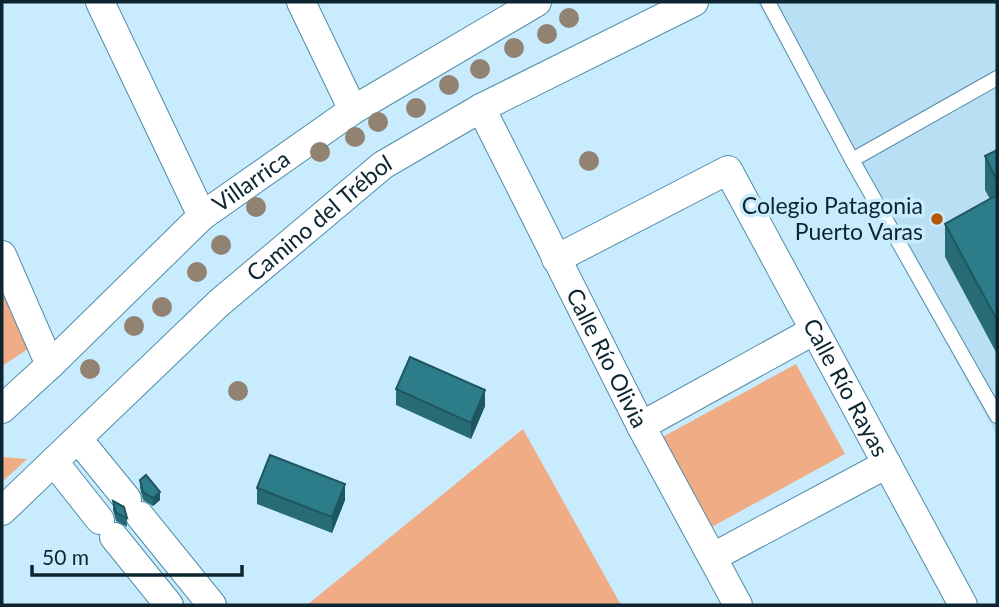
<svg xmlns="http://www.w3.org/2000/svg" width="999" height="607" viewBox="0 0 999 607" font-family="Lato,sans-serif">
  <rect width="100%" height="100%" fill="#c8ecfe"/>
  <path fill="#b8dff4" d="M 757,2 L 997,2 L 997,436 Z"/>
  <path fill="#f0ac85" d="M 2,290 L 28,349 L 2,366 Z
    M 796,364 L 845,454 L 708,529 L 659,439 Z
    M 523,429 L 621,605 L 307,605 Z
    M 2,457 L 27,459 L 2,482 Z"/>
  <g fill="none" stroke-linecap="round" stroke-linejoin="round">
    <g stroke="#518ca8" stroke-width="16">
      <path id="service" d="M 768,2 L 852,160 L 997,416
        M 852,160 L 997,78"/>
    </g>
    <g stroke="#518ca8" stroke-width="30">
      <g id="minor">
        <path d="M 100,2 L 202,216"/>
        <path d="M 301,2 L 353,110"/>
        <path id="s1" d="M 481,108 L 641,426 L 738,605"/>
        <path d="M 2,255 L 50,365"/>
        <path id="s2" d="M 556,259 L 728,170 L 963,605"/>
        <path id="s3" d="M 2,409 L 50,365 L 202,216 L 353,110 L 537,2"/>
        <path d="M 641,426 L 813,331"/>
        <path d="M 78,439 L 127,499"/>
        <path d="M 54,462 L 100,520"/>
        <path id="s4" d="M 2,511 L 219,303 L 383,165 L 481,108 L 694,2"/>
        <path d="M 140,516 L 212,605"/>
        <path d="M 114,537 L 169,605"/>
        <path d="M 713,557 L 887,464"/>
      </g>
    </g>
    <use href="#service" stroke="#fff" stroke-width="14"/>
    <use href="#minor" stroke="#fff" stroke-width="28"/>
  </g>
  <g fill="#928272">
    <circle cx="569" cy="18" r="10"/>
    <circle cx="547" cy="34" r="10"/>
    <circle cx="514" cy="48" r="10"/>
    <circle cx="480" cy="69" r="10"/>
    <circle cx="449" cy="85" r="10"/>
    <circle cx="416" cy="108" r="10"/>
    <circle cx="378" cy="122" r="10"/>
    <circle cx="355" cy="137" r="10"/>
    <circle cx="320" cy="152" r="10"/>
    <circle cx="589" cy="161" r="10"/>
    <circle cx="256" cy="207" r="10"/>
    <circle cx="221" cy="245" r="10"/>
    <circle cx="197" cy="272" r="10"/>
    <circle cx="162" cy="307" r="10"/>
    <circle cx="134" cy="326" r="10"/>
    <circle cx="90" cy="369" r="10"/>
    <circle cx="238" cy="391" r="10"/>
  </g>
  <path fill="#266b76" d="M 997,150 L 997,354 L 945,257 L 945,224 L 990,199 L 985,190 L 985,156 Z
    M 396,389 L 485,406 L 471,439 L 396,405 Z
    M 140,480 L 160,500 L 153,506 L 143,500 L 140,488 Z
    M 257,488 L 345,500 L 332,533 L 257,504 Z
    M 113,501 L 127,518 L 127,527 L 116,521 L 113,510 Z"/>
  <path fill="#1f5760" d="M 485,390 L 485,406 L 471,439 L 471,423 Z
    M 345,484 L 345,500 L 332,533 L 332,517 Z
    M 160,492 L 160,500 L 153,506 L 153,498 Z"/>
  <path fill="#2c7c89" stroke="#1f5760" stroke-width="2" d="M 997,150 L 997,181 L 985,156 Z
    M 997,195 L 997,320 L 945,224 Z
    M 410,357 L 485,390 L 471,423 L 396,389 Z
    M 270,455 L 345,484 L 332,517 L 257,488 Z
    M 146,475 L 160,492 L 153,498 L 143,492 L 140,480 Z
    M 113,501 L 124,507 L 127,518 L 116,513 Z"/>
  <circle fill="#b45606" stroke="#c8ecfe" stroke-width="2.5" cx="937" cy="219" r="7"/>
  <g text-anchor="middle" stroke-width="7" stroke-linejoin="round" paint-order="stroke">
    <g font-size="23" fill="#0d2531" stroke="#c8ecfe">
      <text dy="8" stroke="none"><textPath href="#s3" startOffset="338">Villarrica</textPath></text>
      <text dy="8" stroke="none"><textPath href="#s4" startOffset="432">Camino del Trébol</textPath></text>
      <text dy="8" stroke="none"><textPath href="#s1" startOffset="280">Calle Río Olivia</textPath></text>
      <text dy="8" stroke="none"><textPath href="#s2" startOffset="441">Calle Río Rayas</textPath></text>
    </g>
    <g font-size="23" fill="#0d2531" stroke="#c8ecfe" text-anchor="end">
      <text x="923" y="214">Colegio Patagonia<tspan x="923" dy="26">Puerto Varas</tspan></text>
    </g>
  </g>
  <rect width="999" height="607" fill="none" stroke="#0d2531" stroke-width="7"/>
  <path d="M32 565v10h210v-10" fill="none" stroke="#0d2531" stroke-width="3.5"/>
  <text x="42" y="565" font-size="21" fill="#0d2531" stroke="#c8ecfe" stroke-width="5" paint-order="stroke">50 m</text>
</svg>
